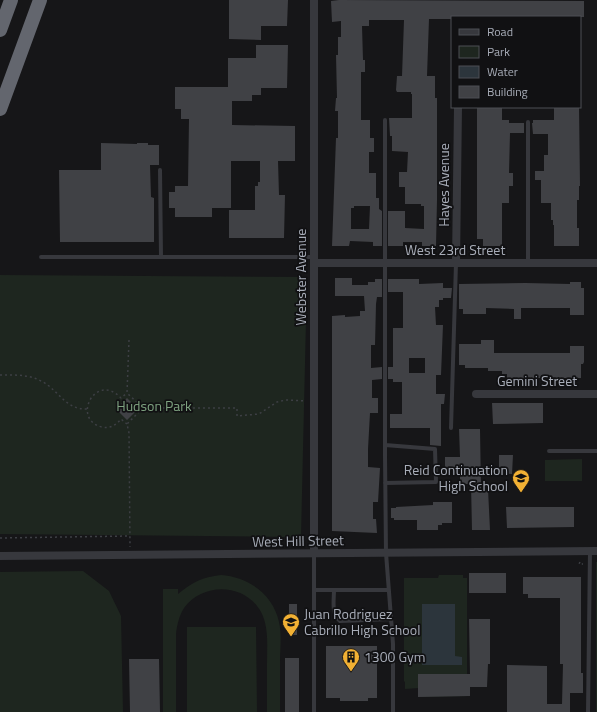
<svg xmlns="http://www.w3.org/2000/svg" width="597" height="712" viewBox="0 0 597 712" font-family="'Titillium Web',sans-serif">
  <rect width="100%" height="100%" fill="#161618"/>
  <path fill="#1e261f" d="M 0,275 L 307,277 L 301,537 L 0,534 Z
    M 582,459 L 582,481 L 545,481 L 545,460 Z
    M 596,562 L 597,562 L 597,712 L 596,712 Z
    M 83,571 L 109,591 L 121,616 L 123,712 L 0,712 L 0,572 Z
    M 221,575 C 248,577 273,594 279,622 C 282,635 280,649 280,662 C 280,679 280,695 280,712 L 267,712 C 267,696 267,679 267,663 C 267,646 269,627 261,612 C 245,583 203,582 184,608 C 179,616 177,625 176,634 L 176,712 L 163,712 L 163,589 L 178,589 L 178,594 C 193,582 202,577 221,575 Z
    M 439,575 L 463,575 L 463,578 L 467,578 L 467,674 L 470,674 L 470,696 L 418,697 L 419,688 L 405,689 L 405,682 L 404,681 L 404,578 L 438,578 Z
    M 187,627 L 256,627 L 257,712 L 187,712 Z"/>
  <path fill="#2c353c" d="M 422,604 L 455,604 L 455,656 L 462,657 L 462,665 L 422,665 Z"/>
  <path fill="#404145" fill-rule="evenodd" d="M 229,0 L 288,0 L 287,26 L 261,26 L 261,40 L 229,39 Z
    M 339,0 L 584,1 L 584,17 L 452,17 L 452,19 L 429,19 L 427,76 L 435,76 L 435,98 L 437,98 L 437,200 L 436,246 L 422,246 L 422,242 L 403,242 L 403,246 L 388,246 L 388,211 L 405,211 L 405,228 L 424,229 L 424,206 L 421,206 L 421,204 L 405,204 L 405,187 L 399,187 L 399,172 L 407,172 L 408,152 L 392,151 L 392,136 L 390,136 L 389,118 L 412,118 L 412,94 L 411,94 L 411,92 L 397,92 L 396,90 L 397,76 L 402,76 L 404,20 L 369,20 L 369,26 L 362,26 L 363,60 L 365,60 L 365,72 L 361,72 L 361,120 L 370,120 L 370,138 L 374,138 L 374,152 L 369,152 L 369,173 L 376,173 L 376,198 L 379,198 L 379,209 L 382,211 L 382,246 L 373,246 L 373,242 L 350,241 L 349,246 L 332,246 L 336,138 L 338,138 L 338,111 L 335,111 L 336,98 L 337,98 L 336,55 L 338,55 L 338,37 L 341,37 L 341,21 L 332,22 L 331,1 ZM 354,206 L 370,206 L 369,229 L 351,229 L 351,208 L 354,208 Z
    M 256,45 L 288,45 L 287,88 L 261,88 L 261,95 L 252,95 L 252,101 L 232,101 L 232,125 L 295,126 L 295,161 L 278,161 L 279,195 L 285,195 L 284,238 L 229,238 L 229,210 L 255,210 L 255,186 L 258,186 L 258,182 L 260,182 L 260,161 L 231,161 L 231,208 L 212,208 L 212,217 L 175,217 L 175,208 L 169,208 L 169,192 L 175,192 L 175,186 L 188,186 L 189,119 L 181,119 L 181,109 L 175,109 L 175,87 L 228,87 L 228,58 L 256,58 Z
    M 477,107 L 502,107 L 502,120 L 509,120 L 509,123 L 524,123 L 524,133 L 510,133 L 509,173 L 513,173 L 513,186 L 509,186 L 509,203 L 502,203 L 502,246 L 483,246 L 483,239 L 477,239 Z
    M 554,107 L 579,107 L 580,186 L 579,186 L 579,200 L 577,200 L 577,228 L 579,228 L 579,246 L 554,246 L 554,225 L 553,225 L 553,220 L 551,220 L 551,203 L 541,203 L 541,180 L 535,180 L 535,171 L 544,171 L 544,155 L 548,155 L 548,134 L 533,134 L 532,123 L 533,123 L 533,120 L 554,120 Z
    M 101,143 L 137,144 L 137,143 L 148,143 L 148,145 L 159,145 L 159,165 L 150,165 L 151,197 L 154,198 L 154,242 L 60,242 L 59,170 L 101,170 Z
    M 335,278 L 352,278 L 352,285 L 368,285 L 368,282 L 375,282 L 375,279 L 382,279 L 382,297 L 377,297 L 376,304 L 375,345 L 371,345 L 371,368 L 382,367 L 382,379 L 372,380 L 372,398 L 378,398 L 378,413 L 370,413 L 368,449 L 368,467 L 380,468 L 378,502 L 373,502 L 373,519 L 376,519 L 377,533 L 332,531 L 332,316 L 345,315 L 345,317 L 360,316 L 360,311 L 365,311 L 364,296 L 335,296 Z
    M 388,279 L 419,279 L 419,284 L 443,283 L 443,288 L 452,288 L 451,298 L 443,298 L 443,300 L 439,300 L 439,307 L 435,307 L 436,325 L 443,325 L 441,375 L 436,375 L 436,394 L 445,394 L 444,404 L 441,404 L 441,446 L 430,445 L 430,428 L 390,428 L 390,414 L 402,414 L 402,382 L 393,382 L 393,379 L 388,379 L 388,367 L 393,367 L 393,328 L 403,328 L 403,292 L 388,292 ZM 409,358 L 425,358 L 425,373 L 409,373 Z
    M 570,282 L 581,282 L 581,288 L 584,288 L 584,315 L 570,315 L 570,308 L 521,308 L 521,319 L 514,319 L 514,309 L 486,308 L 486,314 L 463,314 L 463,309 L 459,309 L 459,284 L 525,283 L 570,284 Z
    M 481,340 L 494,340 L 494,353 L 570,353 L 570,346 L 584,346 L 584,362 L 583,364 L 581,364 L 581,378 L 507,378 L 507,374 L 502,374 L 502,371 L 488,371 L 488,368 L 465,368 L 465,365 L 459,365 L 459,344 L 481,344 Z
    M 127,398 L 138,409 L 127,420 L 116,409 Z
    M 492,403 L 543,403 L 543,423 L 493,424 Z
    M 459,429 L 480,429 L 481,489 L 488,489 L 490,530 L 472,530 L 471,484 L 460,484 L 460,471 L 445,471 L 445,457 L 460,457 Z
    M 499,455 L 513,455 L 512,474 L 499,473 Z
    M 433,502 L 452,502 L 452,523 L 442,523 L 442,525 L 438,525 L 438,530 L 417,530 L 417,520 L 394,520 L 394,518 L 391,518 L 391,508 L 396,508 L 396,507 L 433,505 Z
    M 506,507 L 574,507 L 574,527 L 507,528 Z
    M 469,573 L 506,573 L 506,593 L 469,593 Z
    M 523,577 L 581,577 L 581,673 L 583,673 L 583,693 L 570,693 L 570,712 L 507,712 L 507,665 L 547,666 L 547,704 L 562,704 L 563,664 L 560,664 L 560,598 L 528,598 L 528,594 L 523,594 Z
    M 289,604 L 297,604 L 297,635 L 289,635 Z
    M 469,619 L 490,619 L 490,664 L 488,664 L 487,687 L 470,687 L 470,696 L 418,697 L 418,674 L 470,674 Z
    M 326,646 L 377,646 L 377,698 L 368,698 L 368,701 L 340,701 L 340,698 L 326,698 Z
    M 285,658 L 299,658 L 299,712 L 285,712 Z
    M 129,659 L 159,659 L 160,712 L 130,712 Z"/>
  <g fill="none" stroke-linecap="round" stroke-linejoin="round">
    <path stroke="#3d3f44" stroke-width="1.5" stroke-dasharray="2 3" stroke-linecap="butt" d="M 129,340 L 127,393 L 143,408 L 127,424 L 129,433 L 130,547
      M 0,375 C 15,375 29,374 43,382 C 59,391 66,410 87,409
      M 143,408 L 237,408 L 237,416 L 259,414 L 277,402 L 286,400 L 306,401
      M 127,424 L 121,419 C 116,425 110,429 102,427 C 71,420 95,371 121,398 L 127,393
      M 0,538 L 130,536
      M 580,562 L 579,564 L 583,564"/>
    <path stroke="#37383d" stroke-width="4" d="M 385,120 L 385,456 L 386,553 L 393,644 L 393,712
      M 160,170 L 161,257
      M 41,257 L 314,257
      M 528,263 L 528,122
      M 451,428 L 456,263
      M 385,445 L 435,449 L 436,482 L 385,483
      M 549,451 L 597,451
      M 314,553 L 314,712
      M 314,590 L 389,590
      M 334,590 C 334,600 331,615 340,621 L 391,619
      M 588,712 L 590,551"/>
    <path stroke="#37383d" stroke-width="8" d="M 314,0 L 314,553
      M 314,263 L 597,263
      M 456,263 L 458,107
      M 476,394 L 597,394
      M 0,556 L 597,551"/>
    <path stroke="#63666e" stroke-width="14" d="M 0,30 L 11,0
      M 0,109 L 40,0"/>
  </g>
  <defs>
    <g id="school-pin" transform="scale(0.9)"><path d="M0 17L-7.5 6A9.5 9.5 0 1 1 7.5 6Z" fill="#f2b134" stroke="#111113"/><path d="M0-5L7-2L0 1L-7-2ZM-4 1L0 2.5L4 1V4Q0 6-4 4Z" fill="#111"/></g>
    <g id="building-pin" transform="scale(0.9)"><path d="M0 17L-7.5 6A9.5 9.5 0 1 1 7.5 6Z" fill="#f2b134" stroke="#111113"/><path d="M-4-6H4V6H1V3H-1V6H-4ZM-2.5-4.3h1.7v1.8h-1.7ZM.8-4.3h1.7v1.8H.8ZM-2.5-1h1.7V.8h-1.7ZM.8-1h1.7V.8H.8Z" fill="#111"/></g>
  </defs>
  <g fill-rule="evenodd">
    <use href="#school-pin" x="521" y="478"/>
    <use href="#school-pin" x="291" y="622"/>
    <use href="#building-pin" x="351" y="657"/>
  </g>
  <g text-anchor="middle" stroke-width="3.5" stroke-linejoin="round" paint-order="stroke">
    <g font-size="14" fill="#a8adb8" stroke="#111113">
      <text transform="translate(444 185) rotate(-90)" y="5">Hayes Avenue</text>
      <text x="455" y="255">West 23rd Street</text>
      <text transform="translate(301 277) rotate(-90)" y="5">Webster Avenue</text>
      <text x="537" y="386">Gemini Street</text>
      <text transform="translate(298 541) rotate(-1)" y="5">West Hill Street</text>
    </g>
    <g font-size="14" fill="#7fa381" stroke="#111113">
      <text x="154" y="411">Hudson Park</text>
    </g>
    <g font-size="14" fill="#a8adb8" stroke="#111113" text-anchor="start">
      <text x="508" y="475" text-anchor="end">Reid Continuation<tspan x="508" dy="16">High School</tspan></text>
      <text x="304" y="619">Juan Rodriguez<tspan x="304" dy="16">Cabrillo High School</tspan></text>
      <text x="364" y="662">1300 Gym</text>
    </g>
  </g>
  <rect x="451" y="16" width="130" height="92" fill="#111113" stroke="#4d4f55"/>
  <rect x="459" y="29" width="20" height="6" fill="#37383d" stroke="#4d4f55"/>
  <text x="487" y="36" font-size="12" fill="#a8adb8">Road</text>
  <rect x="459" y="46" width="20" height="12" fill="#1e261f" stroke="#4d4f55"/>
  <text x="487" y="56" font-size="12" fill="#a8adb8">Park</text>
  <rect x="459" y="66" width="20" height="12" fill="#2c353c" stroke="#4d4f55"/>
  <text x="487" y="76" font-size="12" fill="#a8adb8">Water</text>
  <rect x="459" y="86" width="20" height="12" fill="#404145" stroke="#4d4f55"/>
  <text x="487" y="96" font-size="12" fill="#a8adb8">Building</text>
</svg>
